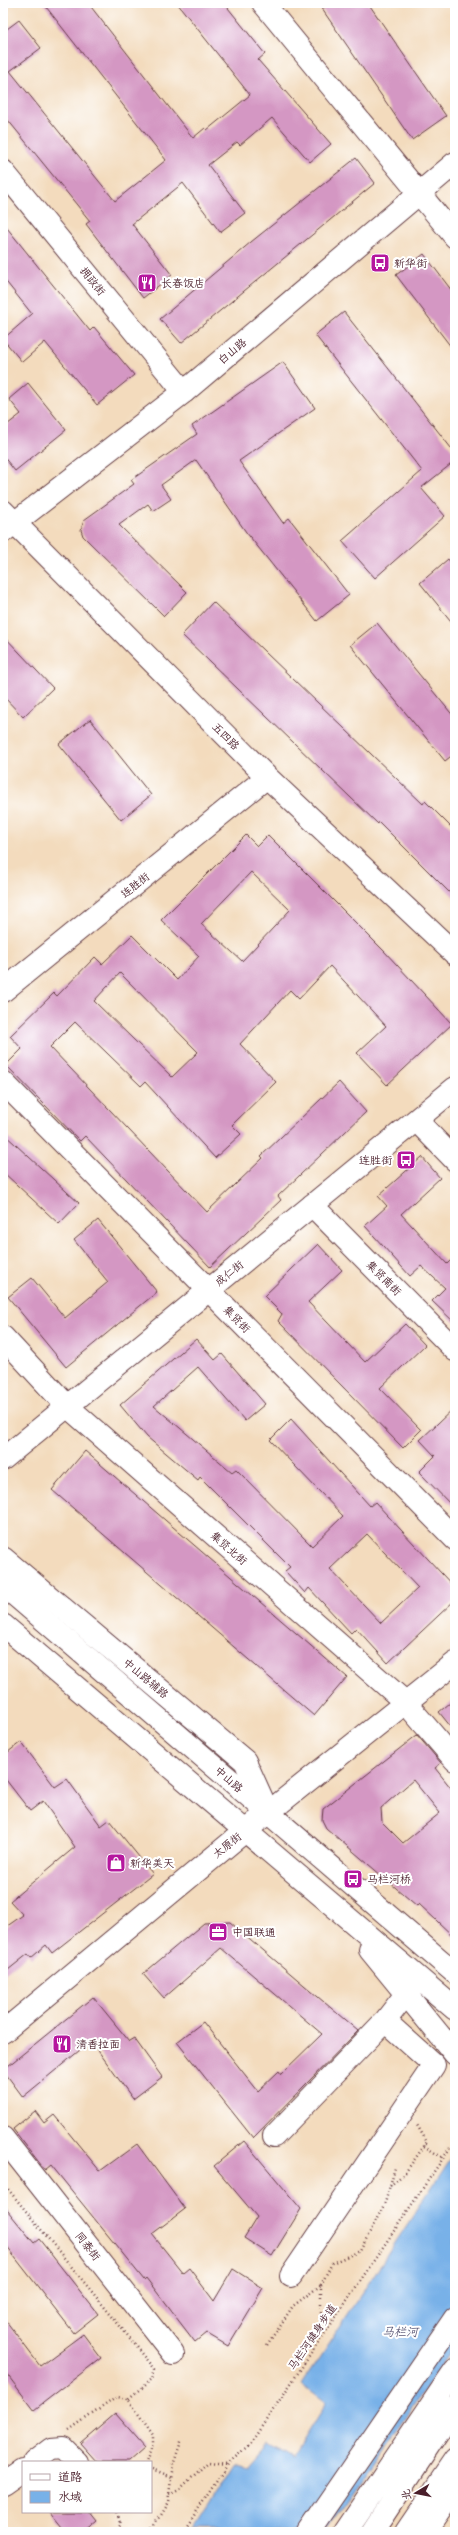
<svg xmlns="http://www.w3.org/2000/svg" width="458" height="2535" viewBox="0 0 458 2535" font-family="'Gochi Hand','LXGW WenKai TC',sans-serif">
  <rect width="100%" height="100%" fill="#fff"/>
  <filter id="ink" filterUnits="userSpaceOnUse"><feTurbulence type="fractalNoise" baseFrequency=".025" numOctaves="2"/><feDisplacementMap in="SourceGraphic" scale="8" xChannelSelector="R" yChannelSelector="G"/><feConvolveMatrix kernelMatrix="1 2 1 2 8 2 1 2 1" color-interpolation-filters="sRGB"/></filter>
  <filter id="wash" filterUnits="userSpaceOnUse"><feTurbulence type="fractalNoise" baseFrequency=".012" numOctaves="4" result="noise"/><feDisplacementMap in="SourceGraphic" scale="16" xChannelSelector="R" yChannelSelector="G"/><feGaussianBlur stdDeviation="0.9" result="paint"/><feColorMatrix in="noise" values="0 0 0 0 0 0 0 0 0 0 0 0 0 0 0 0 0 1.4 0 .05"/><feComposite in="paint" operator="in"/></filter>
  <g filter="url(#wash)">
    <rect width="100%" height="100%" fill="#f3dbbd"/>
    <path fill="#78b1e8" stroke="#61688a" d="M 455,2152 L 455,2346 L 326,2532 L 192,2532 L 236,2462 L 247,2465 L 268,2441 L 293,2456 L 326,2402 L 302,2384 Z"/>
    <g id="blocks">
      <path fill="#d497c3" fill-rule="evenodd" d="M 43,3 L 88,3 L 193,138 L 205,128 L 207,130 L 250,95 L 177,3 L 224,3 L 265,54 L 258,60 L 331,144 L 310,162 L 272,118 L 240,145 L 237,142 L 208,165 L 245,213 L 220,232 L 183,183 L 132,224 L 172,275 L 143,298 L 86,224 L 90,221 L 3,114 L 3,32 L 19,20 L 41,48 L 10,71 L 115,201 L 166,160 Z
        M 330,3 L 368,3 L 446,116 L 412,140 L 322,9 Z
        M 356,158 L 375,183 L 181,343 L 160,319 L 251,242 Z
        M 3,223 L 90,331 L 94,327 L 134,375 L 97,405 L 45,342 L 22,362 L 3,339 L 32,314 L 3,278 Z
        M 424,254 L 455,295 L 455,352 L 396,275 Z
        M 344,312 L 455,453 L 455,461 L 421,488 L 445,516 L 375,578 L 342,541 L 422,471 L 315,335 Z
        M 283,362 L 315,408 L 239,461 L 283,523 L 289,518 L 349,595 L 317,621 L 246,532 L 196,460 L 161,485 L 171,499 L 153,511 L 148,504 L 119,525 L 187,592 L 164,616 L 83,536 L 81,530 L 84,520 L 134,484 L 131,480 L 197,434 L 192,426 Z
        M 28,383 L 66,430 L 15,471 L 3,456 L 3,428 L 21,414 L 9,399 Z
        M 448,559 L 455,568 L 455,626 L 420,583 Z
        M 213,602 L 423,804 L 425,801 L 455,831 L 455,898 L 379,822 L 378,824 L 182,635 Z
        M 377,623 L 455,718 L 455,753 L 445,761 L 350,645 Z
        M 3,635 L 53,688 L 23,717 L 3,696 Z
        M 90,719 L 151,795 L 121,820 L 59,744 Z
        M 246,835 L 257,846 L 268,835 L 384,951 L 452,1024 L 387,1085 L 357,1053 L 386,1026 L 330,966 L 299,999 L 290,990 L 240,1044 L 276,1082 L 232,1125 L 241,1134 L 215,1158 L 145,1082 L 141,1086 L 75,1022 L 50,1047 L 207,1212 L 263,1158 L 261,1156 L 339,1082 L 366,1112 L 278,1196 L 281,1200 L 210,1267 L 85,1136 L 80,1141 L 6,1065 L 22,1049 L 10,1036 L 54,993 L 57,996 L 95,957 L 102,964 L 132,935 L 177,980 L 199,956 L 161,920 ZM 251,872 L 290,910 L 242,961 L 201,924 ZM 120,973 L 198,1052 L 172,1077 L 94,1001 Z
        M 3,1133 L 79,1203 L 59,1224 L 3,1172 Z
        M 422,1157 L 440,1178 L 401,1214 L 447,1264 L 455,1256 L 455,1323 L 432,1301 L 445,1288 L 421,1266 L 410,1276 L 365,1226 L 387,1206 L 378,1196 Z
        M 98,1220 L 157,1292 L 66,1367 L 8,1297 L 32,1278 L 65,1318 L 108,1282 L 74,1240 Z
        M 318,1244 L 342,1270 L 308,1302 L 365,1362 L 405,1324 L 425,1345 L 380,1388 L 421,1430 L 403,1448 L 278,1321 L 282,1314 L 264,1296 Z
        M 196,1339 L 215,1360 L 222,1354 L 265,1404 L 245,1421 L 198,1367 L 154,1406 L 232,1472 L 236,1469 L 312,1546 L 343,1516 L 270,1440 L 291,1419 L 370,1506 L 375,1502 L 455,1588 L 455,1600 L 388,1663 L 356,1628 L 351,1633 L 309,1588 L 305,1593 L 285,1571 L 290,1567 L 200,1477 L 198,1480 L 147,1437 L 120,1405 ZM 367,1534 L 418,1588 L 381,1623 L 330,1569 Z
        M 455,1407 L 455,1509 L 419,1472 L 435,1456 L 420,1440 Z
        M 85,1451 L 347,1677 L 314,1716 L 52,1490 Z
        M 455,1699 L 455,1732 L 439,1712 Z
        M 417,1735 L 441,1763 L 435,1768 L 455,1793 L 455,1938 L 419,1904 L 417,1906 L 326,1828 L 322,1820 L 323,1809 ZM 413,1780 L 440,1813 L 403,1843 L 382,1822 L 381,1808 Z
        M 21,1742 L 55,1787 L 67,1779 L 101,1826 L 109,1820 L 153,1874 L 52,1953 L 46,1945 L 31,1958 L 28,1954 L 3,1974 L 3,1929 L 23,1915 L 10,1901 L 75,1847 L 43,1801 L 30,1811 L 3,1776 L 3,1756 Z
        M 230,1922 L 358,2031 L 253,2138 L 177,2042 L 203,2022 L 258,2091 L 279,2071 L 281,2074 L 322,2034 L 221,1948 L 164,1998 L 143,1974 L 204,1923 Z
        M 93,1997 L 129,2041 L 134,2038 L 162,2077 L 133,2099 L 91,2041 L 23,2097 L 3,2070 Z
        M 35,2111 L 44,2123 L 54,2115 L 100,2171 L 137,2144 L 185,2209 L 152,2234 L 183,2273 L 189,2268 L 214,2301 L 233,2269 L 263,2288 L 228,2346 L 206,2333 L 195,2342 L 146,2278 L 144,2280 L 51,2165 L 45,2170 L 13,2129 Z
        M 244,2141 L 301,2209 L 272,2256 L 244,2238 L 257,2217 L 214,2166 Z
        M 3,2205 L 34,2243 L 39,2239 L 98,2314 L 74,2333 L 3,2242 Z
        M 3,2317 L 40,2366 L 83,2334 L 101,2358 L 34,2410 L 3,2369 Z
        M 115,2413 L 145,2447 L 128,2462 L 97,2462 L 80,2443 Z
        M 50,2512 L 89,2512 L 97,2522 L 85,2532 L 66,2532 Z"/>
    </g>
  </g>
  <g filter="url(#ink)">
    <use href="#blocks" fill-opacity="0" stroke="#633b41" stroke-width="1"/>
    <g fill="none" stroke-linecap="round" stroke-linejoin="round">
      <g stroke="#633b41" stroke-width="24">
        <path id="minor" d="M 263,3 L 455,237
          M 3,171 L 184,392
          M 3,1082 L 455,1539
          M 416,1120 L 455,1160
          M 312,1205 L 455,1350
          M 3,1337 L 67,1406 L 405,1702 L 455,1760
          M 3,1459 L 455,1088
          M 3,2032 L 245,1831 L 455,1663
          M 274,2136 L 385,2021 L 406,1994
          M 3,2138 L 173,2354
          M 291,2276 L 434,2065 L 385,2021
          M 34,2462 L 51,2449 L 63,2448 L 77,2462
          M 3,2484 L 23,2470"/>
      </g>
      <g stroke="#633b41" stroke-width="24">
        <path id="major" d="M 3,511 L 267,777 L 455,954
          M 4,531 L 184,392 L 455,163
          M 3,991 L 267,777
          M 3,1558 L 245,1761 L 268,1812
          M 406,2532 L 455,2460
          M 425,2532 L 455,2489"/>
      </g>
      <g stroke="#633b41" stroke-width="24">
        <path id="highway" d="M 3,1585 L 455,1973
          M 3,1625 L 455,2009
          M 370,1950 L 455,2054
          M 308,2532 L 455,2318
          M 345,2532 L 455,2370
          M 372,2532 L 455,2407"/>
      </g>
      <path stroke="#633b41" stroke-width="2.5" stroke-dasharray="1 3" stroke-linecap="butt" d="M 424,2146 L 443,2158
        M 3,2183 L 155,2369 L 152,2379 L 128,2399 L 153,2435 L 153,2444 L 146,2462
        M 390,2186 L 405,2173 L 427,2142 L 417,2125
        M 321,2337 L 321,2285 L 332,2263 L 360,2251 L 385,2203 L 395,2168
        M 267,2345 L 293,2306 L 321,2285
        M 69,2430 L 117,2397 L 128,2399
        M 151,2470 L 171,2478
        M 169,2494 L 181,2488 L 208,2462 L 228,2464
        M 114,2532 L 120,2523 L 117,2512
        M 150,2532 L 168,2502 L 173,2465 L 182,2439
        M 183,2532 L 228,2464 L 250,2444 L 450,2148"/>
      <use href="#minor" stroke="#fff" stroke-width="22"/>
      <use href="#major" stroke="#fff" stroke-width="22"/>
      <use href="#highway" stroke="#fff" stroke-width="22"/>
    </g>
  </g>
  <defs>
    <g id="bus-square" transform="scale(1)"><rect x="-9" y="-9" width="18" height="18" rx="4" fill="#b5179e" stroke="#fff"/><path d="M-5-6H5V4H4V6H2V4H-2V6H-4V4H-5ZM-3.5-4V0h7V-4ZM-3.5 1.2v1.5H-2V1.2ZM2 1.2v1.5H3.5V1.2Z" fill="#fff"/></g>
    <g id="restaurant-square" transform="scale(1)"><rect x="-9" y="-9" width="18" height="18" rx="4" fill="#b5179e" stroke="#fff"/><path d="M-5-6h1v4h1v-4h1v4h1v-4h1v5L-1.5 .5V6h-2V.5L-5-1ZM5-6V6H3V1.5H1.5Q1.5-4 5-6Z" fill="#fff"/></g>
    <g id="shop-square" transform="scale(1)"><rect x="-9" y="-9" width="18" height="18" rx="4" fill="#b5179e" stroke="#fff"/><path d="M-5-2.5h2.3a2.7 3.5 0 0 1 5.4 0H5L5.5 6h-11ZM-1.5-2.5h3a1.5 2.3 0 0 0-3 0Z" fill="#fff"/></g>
    <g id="office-square" transform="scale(1)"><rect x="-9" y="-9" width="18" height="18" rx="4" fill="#b5179e" stroke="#fff"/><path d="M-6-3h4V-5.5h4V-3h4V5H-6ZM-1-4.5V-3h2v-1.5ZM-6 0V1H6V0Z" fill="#fff"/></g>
  </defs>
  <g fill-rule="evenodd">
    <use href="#bus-square" x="380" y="263"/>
    <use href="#restaurant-square" x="147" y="283"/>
    <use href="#bus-square" x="406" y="1160"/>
    <use href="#shop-square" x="116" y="1863"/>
    <use href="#bus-square" x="353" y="1879"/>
    <use href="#office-square" x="218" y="1932"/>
    <use href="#restaurant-square" x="62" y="2044"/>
  </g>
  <g text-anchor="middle" stroke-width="4" stroke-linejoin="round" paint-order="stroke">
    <g font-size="11" fill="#4a1f2b" stroke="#fff" text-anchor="start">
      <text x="394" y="267">新华街</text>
      <text x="161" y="287">长春饭店</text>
      <text x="392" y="1164" text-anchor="end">连胜街</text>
      <text x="130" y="1867">新华美天</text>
      <text x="367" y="1883">马栏河桥</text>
      <text x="232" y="1936">中国联通</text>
      <text x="76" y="2048">清香拉面</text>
    </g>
    <g font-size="11" fill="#4a1f2b" stroke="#fff">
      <text transform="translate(93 281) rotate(51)" y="4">拥政街</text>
      <text transform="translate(232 351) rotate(-40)" y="4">白山路</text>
      <text transform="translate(226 736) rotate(45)" y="4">五四路</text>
      <text transform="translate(135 885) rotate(-39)" y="4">连胜街</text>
      <text transform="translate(229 1273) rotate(-39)" y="4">成仁街</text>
      <text transform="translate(384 1278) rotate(45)" y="4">集贤南街</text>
      <text transform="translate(237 1319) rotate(45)" y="4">集贤街</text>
      <text transform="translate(229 1548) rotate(41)" y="4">集贤北街</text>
      <text transform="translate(146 1678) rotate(40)" y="4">中山路辅路</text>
      <text transform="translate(229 1779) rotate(41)" y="4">中山路</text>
      <text transform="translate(227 1845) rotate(-39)" y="4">太原街</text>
      <text transform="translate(88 2246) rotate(52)" y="4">同泰街</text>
      <text transform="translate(312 2337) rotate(-56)" y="4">马栏河健身步道</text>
    </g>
    <g font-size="12" font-style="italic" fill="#5c5977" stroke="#fff">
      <text x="400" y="2336">马栏河</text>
    </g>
  </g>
  <rect width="458" height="2535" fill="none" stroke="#fff" stroke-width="16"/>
  <rect x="22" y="2461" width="130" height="52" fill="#ffffff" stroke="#b7a5aa"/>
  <rect x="30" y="2474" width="20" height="6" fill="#ffffff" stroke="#b7a5aa"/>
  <text x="58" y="2481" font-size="12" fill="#4a1f2b">道路</text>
  <rect x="30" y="2491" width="20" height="12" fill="#78b1e8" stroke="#b7a5aa"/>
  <text x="58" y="2501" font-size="12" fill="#4a1f2b">水域</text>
  <g transform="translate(416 2493) rotate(260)" stroke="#ffffff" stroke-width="3" paint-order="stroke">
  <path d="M0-3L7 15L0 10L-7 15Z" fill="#4a1f2b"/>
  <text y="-6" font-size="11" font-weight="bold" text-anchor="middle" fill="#4a1f2b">北</text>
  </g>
</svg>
